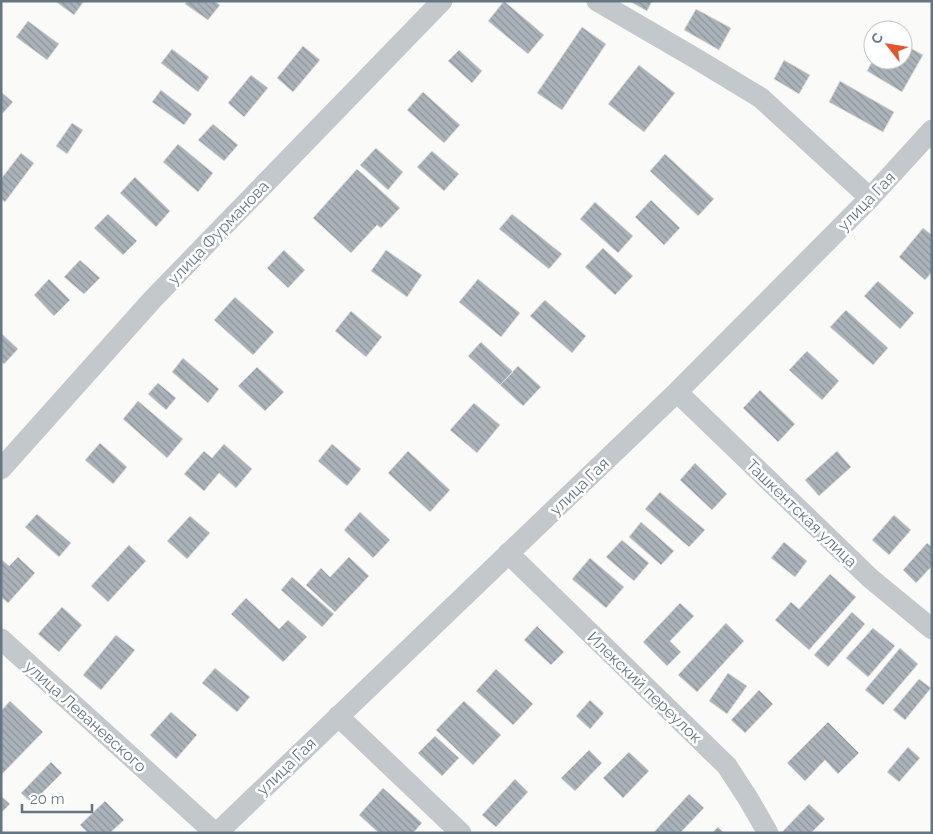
<svg xmlns="http://www.w3.org/2000/svg" width="933" height="834" viewBox="0 0 933 834" font-family="Raleway,sans-serif">
  <defs>
    <pattern id="building-back-hatch" width="6" height="6" patternUnits="userSpaceOnUse" patternTransform="scale(1.25)"><rect width="6" height="6" fill="#aab3b9"/><path d="M-1 5l2 2M0 0l6 6M5-1l2 2" fill="none" stroke="#8e969c"/></pattern>
  </defs>
  <rect width="100%" height="100%" fill="#fafaf8"/>
  <path fill="url(#building-back-hatch)" stroke="#dcdcda" d="M 55,1 L 84,1 L 74,15 Z
    M 187,1 L 214,1 L 220,5 L 208,20 L 185,4 Z
    M 504,1 L 544,35 L 528,54 L 488,21 Z
    M 629,1 L 652,1 L 647,11 Z
    M 696,9 L 731,28 L 719,50 L 684,30 Z
    M 28,21 L 59,44 L 47,60 L 16,37 Z
    M 582,27 L 606,44 L 562,110 L 537,93 Z
    M 903,44 L 923,55 L 902,92 L 867,71 L 873,60 L 903,60 Z
    M 303,46 L 320,60 L 293,92 L 277,78 Z
    M 172,49 L 209,77 L 198,92 L 161,63 Z
    M 459,50 L 482,71 L 472,83 L 448,61 Z
    M 784,60 L 810,75 L 799,94 L 774,79 Z
    M 639,65 L 675,93 L 644,132 L 608,104 Z
    M 251,75 L 268,88 L 244,117 L 228,103 Z
    M 840,81 L 894,112 L 883,132 L 829,102 Z
    M 161,90 L 192,114 L 184,125 L 152,102 Z
    M 1,92 L 13,102 L 1,115 Z
    M 423,92 L 460,125 L 444,143 L 407,110 Z
    M 72,123 L 83,130 L 67,154 L 56,146 Z
    M 213,124 L 238,145 L 224,161 L 198,140 Z
    M 178,144 L 213,173 L 198,192 L 163,162 Z
    M 376,148 L 403,172 L 388,190 L 360,165 Z
    M 432,151 L 459,174 L 444,191 L 417,167 Z
    M 21,153 L 34,163 L 5,202 L 1,199 L 1,179 Z
    M 665,154 L 714,199 L 698,216 L 650,171 Z
    M 357,169 L 400,208 L 381,228 L 377,225 L 351,253 L 313,218 Z
    M 135,177 L 170,211 L 156,227 L 120,193 Z
    M 651,200 L 680,228 L 664,245 L 635,217 Z
    M 595,202 L 633,236 L 618,253 L 580,219 Z
    M 108,214 L 137,241 L 123,255 L 94,228 Z
    M 512,214 L 562,254 L 549,269 L 499,229 Z
    M 923,228 L 932,235 L 932,272 L 925,280 L 899,257 Z
    M 603,248 L 633,276 L 615,295 L 585,267 Z
    M 284,250 L 305,270 L 288,288 L 267,268 Z
    M 386,250 L 422,275 L 407,297 L 371,271 Z
    M 80,260 L 100,278 L 84,294 L 64,277 Z
    M 49,279 L 70,300 L 54,316 L 34,295 Z
    M 478,279 L 520,313 L 501,337 L 459,302 Z
    M 878,281 L 914,313 L 900,329 L 864,296 Z
    M 235,297 L 274,332 L 253,355 L 214,320 Z
    M 545,300 L 586,336 L 572,353 L 530,316 Z
    M 846,310 L 888,348 L 873,365 L 830,327 Z
    M 351,311 L 382,337 L 366,357 L 335,331 Z
    M 1,333 L 18,349 L 4,364 L 1,361 Z
    M 481,342 L 513,372 L 500,385 L 468,356 Z
    M 807,351 L 839,381 L 822,400 L 789,370 Z
    M 183,358 L 219,389 L 208,403 L 172,372 Z
    M 518,366 L 541,387 L 523,406 L 500,385 Z
    M 257,367 L 284,392 L 265,411 L 238,386 Z
    M 158,383 L 176,398 L 166,410 L 148,394 Z
    M 760,390 L 795,424 L 778,442 L 743,408 Z
    M 138,401 L 183,439 L 167,458 L 123,419 Z
    M 474,403 L 500,425 L 477,453 L 450,430 Z
    M 100,443 L 127,467 L 113,484 L 85,460 Z
    M 224,444 L 252,469 L 236,488 L 219,473 L 204,491 L 184,474 L 204,451 L 212,458 Z
    M 332,444 L 361,469 L 347,486 L 318,461 Z
    M 408,451 L 450,490 L 430,512 L 388,473 Z
    M 837,451 L 851,467 L 819,496 L 805,480 Z
    M 695,463 L 727,494 L 712,510 L 680,480 Z
    M 660,492 L 705,530 L 689,547 L 645,509 Z
    M 360,512 L 390,540 L 373,558 L 344,530 Z
    M 37,514 L 71,543 L 59,557 L 25,527 Z
    M 894,515 L 911,530 L 889,555 L 872,540 Z
    M 190,516 L 210,533 L 187,559 L 167,541 Z
    M 641,522 L 674,551 L 661,565 L 629,537 Z
    M 622,540 L 649,563 L 634,581 L 606,557 Z
    M 784,542 L 807,561 L 795,577 L 771,558 Z
    M 927,543 L 932,547 L 932,566 L 916,583 L 903,570 Z
    M 129,545 L 146,561 L 108,602 L 91,586 Z
    M 18,557 L 35,573 L 8,603 L 1,597 L 1,559 L 9,566 Z
    M 349,557 L 369,576 L 335,612 L 306,585 L 321,568 L 330,577 Z
    M 590,558 L 624,587 L 606,608 L 572,579 Z
    M 830,574 L 856,597 L 809,650 L 775,620 L 791,602 L 799,609 Z
    M 292,577 L 334,614 L 322,627 L 281,590 Z
    M 246,598 L 279,629 L 288,620 L 307,637 L 283,662 L 231,614 Z
    M 680,603 L 694,616 L 670,641 L 681,652 L 667,666 L 643,642 Z
    M 62,607 L 82,625 L 59,652 L 38,634 Z
    M 852,612 L 865,624 L 828,667 L 814,655 Z
    M 726,623 L 744,641 L 697,692 L 678,675 Z
    M 537,626 L 564,652 L 551,665 L 524,640 Z
    M 873,628 L 895,646 L 868,677 L 846,658 Z
    M 116,635 L 135,650 L 101,690 L 83,675 Z
    M 900,648 L 918,664 L 883,705 L 865,690 Z
    M 215,668 L 250,697 L 237,712 L 202,683 Z
    M 496,669 L 533,704 L 513,725 L 476,691 Z
    M 728,673 L 747,686 L 727,714 L 709,701 Z
    M 919,679 L 931,688 L 905,720 L 893,710 Z
    M 759,690 L 773,704 L 745,733 L 731,720 Z
    M 590,700 L 604,713 L 590,729 L 576,716 Z
    M 10,701 L 43,732 L 2,774 L 1,773 L 1,711 Z
    M 464,701 L 501,735 L 473,765 L 436,730 Z
    M 171,712 L 197,735 L 176,759 L 150,735 Z
    M 828,722 L 859,753 L 838,774 L 825,760 L 805,781 L 787,763 Z
    M 435,736 L 459,758 L 442,776 L 418,753 Z
    M 908,747 L 920,758 L 899,782 L 887,772 Z
    M 589,750 L 602,763 L 575,791 L 561,778 Z
    M 629,752 L 649,771 L 623,798 L 603,778 Z
    M 51,762 L 62,773 L 32,803 L 21,793 Z
    M 515,779 L 528,792 L 496,827 L 482,815 Z
    M 383,788 L 422,823 L 413,833 L 379,833 L 359,815 Z
    M 689,794 L 704,808 L 680,833 L 653,833 Z
    M 1,796 L 10,804 L 1,813 Z
    M 105,801 L 124,820 L 110,833 L 88,833 L 80,825 Z
    M 809,804 L 825,819 L 811,833 L 781,833 Z
    M 718,827 L 724,833 L 712,833 Z"/>
  <g fill="none" stroke-linecap="round" stroke-linejoin="round">
    <path stroke="#c3c8cc" stroke-width="21" d="M 597,1 L 695,58 L 761,98 L 870,198
      M 677,392 L 870,578 L 932,629
      M 1,469 L 152,300 L 442,1
      M 508,553 L 727,766 L 749,800 L 768,833
      M 1,639 L 215,833
      M 338,716 L 461,833
      M 217,833 L 677,392 L 870,198 L 932,130"/>
  </g>
  <g text-anchor="middle" stroke-width="5" stroke-linejoin="round" paint-order="stroke">
    <g font-size="16" fill="#657683" stroke="#fff">
      <text transform="translate(866 201) rotate(-46)" y="6">улица Гая</text>
      <text transform="translate(218 232) rotate(-46)" y="6">улица Фурманова</text>
      <text transform="translate(579 486) rotate(-44)" y="6">улица Гая</text>
      <text transform="translate(802 513) rotate(44)" y="6">Ташкентская улица</text>
      <text transform="translate(645 687) rotate(44)" y="6">Илекский переулок</text>
      <text transform="translate(86 716) rotate(42)" y="6">улица Леваневского</text>
      <text transform="translate(286 766) rotate(-44)" y="6">улица Гая</text>
    </g>
  </g>
  <rect width="933" height="834" fill="none" stroke="#657683" stroke-width="5"/>
  <g transform="translate(888 45) rotate(301)"><circle r="24" fill="#ffffff" stroke="#c1c8cd"/>
  <path d="M0-4L9 19L0 12L-9 19Z" fill="#e4572e"/>
  <text y="-8" font-size="14" font-weight="bold" text-anchor="middle" fill="#657683">С</text>
  </g>
  <path d="M22 804v8h70v-8" fill="none" stroke="#657683" stroke-width="2.5"/>
  <text x="30" y="804" font-size="15" fill="#657683" stroke="#ffffff" stroke-width="4" paint-order="stroke">20 m</text>
</svg>
